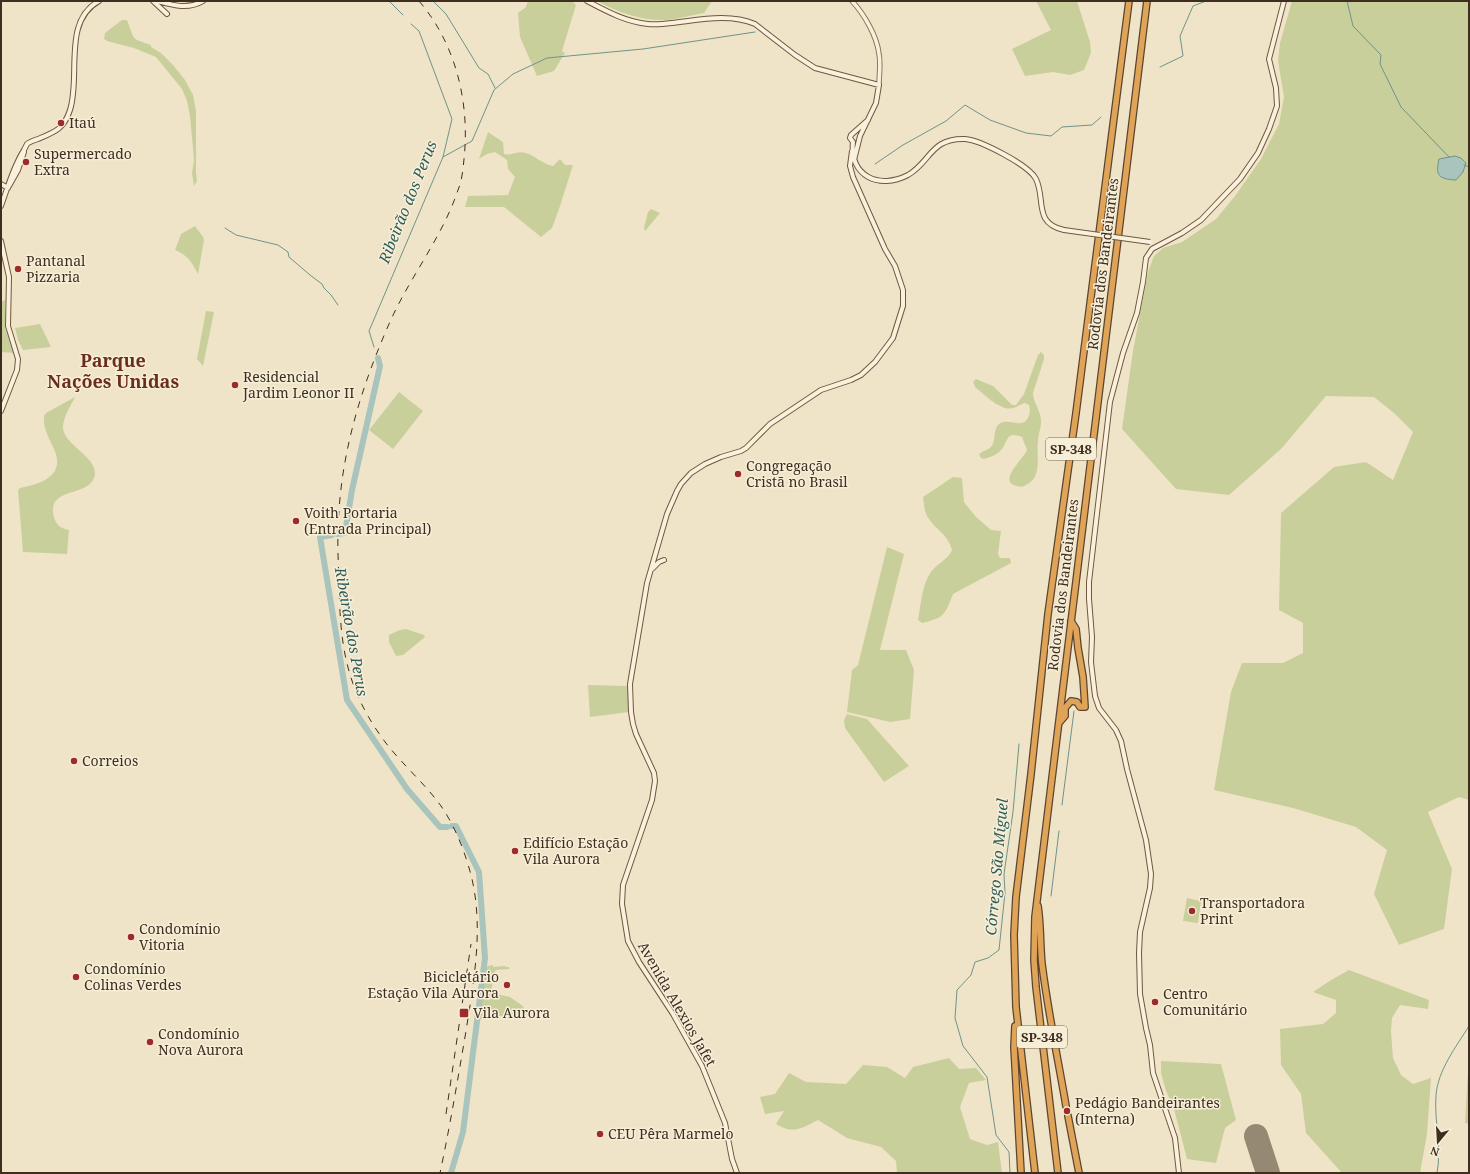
<svg xmlns="http://www.w3.org/2000/svg" width="1470" height="1174" viewBox="0 0 1470 1174" font-family="'Noto Serif',serif">
  <rect width="100%" height="100%" fill="#f0e4c8"/>
  <path fill="#c9cf9b" d="M 528,1 L 572,1 L 576,5 L 562,51 L 565,53 L 554,71 L 537,76 L 520,37 L 518,13 L 526,7 Z
    M 597,1 L 712,1 L 704,13 C 692,15 679,19 667,20 C 642,21 619,13 597,1 Z
    M 1036,1 L 1077,1 L 1090,42 L 1091,53 L 1084,70 L 1070,75 L 1053,72 L 1025,76 L 1012,49 L 1051,30 Z
    M 1292,1 L 1469,1 L 1469,800 L 1459,797 L 1428,812 L 1452,869 L 1444,929 L 1399,945 L 1374,894 L 1387,850 L 1356,827 L 1293,808 L 1214,790 L 1231,692 L 1242,663 L 1283,663 L 1303,653 L 1303,623 L 1279,610 L 1281,513 L 1334,467 L 1366,462 L 1393,480 L 1413,432 L 1394,413 L 1374,397 L 1326,396 L 1281,449 L 1229,495 L 1176,489 L 1122,429 L 1133,351 L 1148,272 L 1154,256 L 1163,248 L 1182,242 L 1216,219 L 1235,196 L 1261,159 L 1279,124 L 1284,97 L 1278,61 L 1280,43 Z
    M 122,20 L 127,20 C 135,40 130,38 151,45 L 151,47 L 161,53 L 173,65 L 185,80 L 193,95 L 196,111 L 196,172 L 197,181 L 194,186 L 192,173 L 194,160 L 190,116 L 187,101 L 182,89 L 156,57 L 134,48 L 107,41 L 104,39 L 105,33 Z
    M 488,132 L 503,142 L 504,154 C 512,156 518,150 526,153 C 536,156 542,164 553,166 L 560,159 L 565,165 L 573,165 L 560,206 L 552,228 L 541,237 L 504,207 L 465,207 L 468,196 L 508,195 L 515,177 L 508,169 L 507,160 L 495,152 L 487,154 L 479,159 Z
    M 651,209 L 660,213 L 645,231 L 644,228 L 648,212 Z
    M 195,226 L 203,237 L 204,240 L 198,274 C 192,262 187,255 175,250 L 181,234 Z
    M 5,300 L 5,328 L 14,353 L 1,352 L 1,302 Z
    M 206,311 L 214,312 L 203,366 L 197,359 Z
    M 40,324 L 51,347 L 23,350 L 18,340 L 15,328 Z
    M 1041,352 L 1044,355 L 1044,359 L 1033,393 C 1033,403 1042,412 1041,423 C 1041,428 1038,435 1038,441 C 1036,456 1043,477 1026,485 C 1023,487 1020,487 1017,486 C 996,482 1025,457 1027,450 L 1022,437 C 1004,430 1009,444 999,452 C 995,456 989,457 984,459 L 981,458 L 979,454 C 983,451 987,450 990,448 C 997,442 992,430 999,424 C 1006,419 1014,424 1021,423 C 1029,422 1031,411 1029,405 L 1025,403 C 1021,404 1017,407 1013,408 C 1001,412 984,394 975,387 L 973,382 L 976,379 L 993,386 L 1012,405 L 1016,405 L 1024,394 L 1038,355 Z
    M 399,392 L 423,411 L 393,449 L 369,430 Z
    M 75,397 C 70,407 63,417 63,428 C 65,447 101,458 94,478 C 87,496 53,488 53,510 C 53,515 54,518 56,522 C 59,527 63,529 69,530 L 67,554 L 23,552 L 18,490 L 20,488 C 41,484 66,476 54,449 C 49,438 43,429 44,416 L 46,413 Z
    M 953,477 L 962,478 L 964,502 L 976,517 L 991,530 L 1001,531 L 998,554 L 1000,558 L 1010,558 L 1011,563 L 953,594 C 945,615 944,618 922,623 L 918,620 C 921,605 922,584 931,572 C 937,563 948,560 952,550 C 947,533 938,532 929,519 C 924,513 924,504 923,497 Z
    M 887,547 L 904,554 L 880,650 L 906,650 L 914,670 L 910,719 L 890,722 L 847,712 L 852,670 L 858,665 Z
    M 406,629 L 424,635 L 425,637 L 403,655 L 396,656 L 389,642 L 389,635 L 400,630 Z
    M 588,685 L 628,686 L 629,712 L 590,717 Z
    M 847,714 L 867,719 L 909,766 L 884,782 L 845,728 L 844,720 Z
    M 1187,898 L 1201,901 L 1198,923 L 1183,921 Z
    M 493,965 L 493,967 L 505,966 L 506,967 L 509,967 L 509,969 L 496,970 L 494,973 L 491,993 L 510,997 L 523,1006 L 525,1012 L 478,1020 L 486,968 L 488,966 Z
    M 1349,970 L 1429,1000 L 1428,1009 L 1400,1005 L 1392,1018 L 1391,1031 L 1393,1058 L 1401,1075 L 1413,1084 L 1431,1078 L 1427,1134 L 1420,1173 L 1342,1173 L 1306,1133 L 1301,1094 L 1281,1065 L 1280,1029 L 1323,1024 L 1336,1013 L 1336,1000 L 1313,992 L 1331,980 Z
    M 1469,1054 L 1469,1124 L 1465,1123 Z
    M 949,1058 L 959,1069 L 976,1068 L 986,1080 L 969,1083 L 960,1107 L 970,1139 L 987,1145 L 998,1142 L 1002,1173 L 897,1173 L 896,1161 L 881,1147 L 847,1138 L 818,1120 C 802,1128 793,1135 776,1124 L 784,1111 L 765,1114 L 760,1097 L 775,1094 L 789,1073 L 806,1082 L 846,1084 L 863,1065 L 887,1067 L 905,1078 L 913,1067 Z
    M 1161,1061 L 1221,1064 L 1236,1120 L 1225,1128 L 1216,1163 L 1187,1159 L 1174,1109 L 1166,1091 L 1161,1073 Z"/>
  <path fill="#a9c4bc" stroke="#6f938a" d="M 1455,156 L 1461,158 L 1466,163 L 1463,172 L 1456,180 C 1439,179 1435,176 1439,159 Z"/>
  <g fill="none" stroke-linecap="round" stroke-linejoin="round">
    <path stroke="#6f938a" stroke-width="1" d="M 389,1 L 403,15
      M 433,1 L 446,14 L 479,68 L 488,74 L 495,88
      M 1347,1 L 1353,26 L 1381,55 L 1380,64 L 1401,107 L 1449,157
      M 1160,67 L 1183,56 L 1180,36 L 1193,6 L 1206,1
      M 443,157 L 472,141 L 494,90 L 513,74 L 547,58 L 643,49 L 755,32
      M 875,164 L 903,145 L 946,121 L 965,105 L 990,120 L 1026,133 L 1051,136 L 1062,127 L 1092,125 L 1101,117
      M 1464,165 L 1469,167
      M 225,228 L 236,235 L 278,245 L 288,252 L 289,257 L 310,275 L 322,284 L 324,288 L 331,295 L 338,305
      M 374,347 L 369,331 L 443,157 L 452,119 L 419,31 L 411,24
      M 1062,805 L 1074,711
      M 1051,896 L 1059,831
      M 1010,1173 L 1009,1152 L 996,1135 L 987,1077 L 963,1046 L 955,1018 L 957,990 L 971,975 L 975,962 L 988,958 L 999,950 L 1005,893 L 1004,874 L 1013,812 L 1019,744
      M 1437,1173 C 1442,1148 1434,1121 1436,1095 C 1438,1070 1456,1047 1469,1026"/>
    <path stroke="#a9c4bc" stroke-width="6" d="M 337,534 L 345,533 L 352,490 L 380,366 L 378,358
      M 332,535 L 320,537 L 347,700 L 407,789 L 440,827 L 447,827
      M 451,1173 L 463,1132 L 485,958 L 479,872 L 456,826 L 452,826"/>
    <path stroke="#968974" stroke-width="24" d="M 1256,1136 L 1268,1173"/>
    <g stroke="#8d765c" stroke-width="5.5">
      <path id="tertiary" d="M 852,1 C 864,14 877,36 879,54 C 881,64 879,75 879,85"/>
    </g>
    <g stroke="#6f573f" stroke-width="6">
      <path id="secondary" d="M 153,1 L 167,14
        M 157,1 C 172,5 188,10 203,1
        M 587,1 C 606,11 626,22 648,24 C 656,25 664,24 672,23 C 699,20 729,13 755,24 L 795,55 L 815,68 L 879,85 L 876,103 L 860,136 L 854,160
        M 853,142 C 849,176 879,190 908,175 C 931,162 930,138 965,139 C 980,140 1029,165 1036,179 C 1046,200 1033,223 1064,230
        M 853,142 L 850,138 L 851,135 L 868,120
        M 1,184 L 8,188
        M 9,186 L 18,170 L 24,152
        M 1,206 C 8,187 13,167 24,150 C 25,148 26,146 27,144 C 29,142 35,140 38,139 C 55,132 64,129 70,110 C 81,76 62,21 99,1
        M 1,241 L 9,277 L 8,326 L 18,359 L 17,370 L 1,411
        M 652,569 L 659,562 L 664,560
        M 737,1173 L 732,1159 L 725,1123 L 702,1066 L 673,1014 L 639,962 L 628,941 L 622,904 L 623,885 L 652,800 L 655,781 L 654,773 L 636,734 L 633,724 L 631,712 L 630,684 L 647,583 L 667,514 L 677,491 L 681,484 L 691,473 L 705,464 L 721,457 L 741,451 L 746,448 L 770,424 L 821,390 L 851,380 L 861,375 L 875,362 L 893,338 L 903,306 L 903,290 L 895,266 L 885,249 L 853,177 L 850,166 L 852,151
        M 1179,1173 L 1175,1138 L 1153,1073 L 1150,1045 L 1146,1028 L 1140,994 L 1139,953 L 1140,932 L 1150,888 L 1151,874 L 1146,840 L 1127,769 L 1121,741 L 1116,730 L 1099,708 L 1095,696 L 1091,662 L 1092,637 L 1089,599 L 1089,582 L 1110,402 L 1123,353 L 1137,313 L 1143,282 L 1146,258 L 1152,249 L 1182,233 L 1201,220 L 1240,179 L 1258,153 L 1269,129 L 1277,106 L 1276,88 L 1269,59 L 1284,1"/>
    </g>
    <g stroke="#5b4430" stroke-width="8">
      <path id="motorway" d="M 1059,723 L 1065,716 L 1065,708 L 1071,701 L 1077,702 L 1080,707 L 1085,707 L 1083,677 L 1078,648 L 1076,629 L 1071,621
        M 1038,906 C 1041,925 1040,945 1042,964 C 1048,1012 1058,1059 1066,1106
        M 1015,1026 L 1014,1047 L 1021,1173
        M 1068,1116 L 1079,1173
        M 1035,1173 L 1016,1007 L 1014,935 L 1016,897 L 1031,774 L 1048,614 L 1076,413 L 1129,1
        M 1058,1173 L 1036,987 L 1034,960 L 1035,917 L 1147,1"/>
    </g>
    <use href="#tertiary" stroke="#faf1dc" stroke-width="3.5"/>
    <use href="#secondary" stroke="#faf1dc" stroke-width="4"/>
    <use href="#motorway" stroke="#e0a458" stroke-width="5.5"/>
    <path stroke="#3d2e20" stroke-width="1" stroke-dasharray="7 7" stroke-linecap="butt" d="M 419,1 C 456,44 470,103 464,159 C 463,169 462,181 458,190 C 442,238 409,278 389,324 C 363,383 343,446 339,511 C 337,534 338,557 339,580 C 340,641 344,683 380,735 C 398,761 423,781 441,806 C 455,826 465,852 471,875 C 484,926 474,980 466,1031 C 458,1078 450,1126 440,1173
      M 446,1114 L 471,944"/>
    <g stroke="#6f573f" stroke-width="6" stroke-linecap="butt">
      <path id="secondary-bridge" d="M 1064,230 L 1150,242"/>
    </g>
    <use href="#secondary-bridge" stroke="#faf1dc" stroke-width="4"/>
  </g>
  <g fill="#9e2a2b" stroke="#f7eed8" stroke-width="1.5">
    <circle cx="61" cy="123" r="4"/>
    <circle cx="26" cy="162" r="4"/>
    <circle cx="18" cy="269" r="4"/>
    <circle cx="235" cy="385" r="4"/>
    <circle cx="738" cy="474" r="4"/>
    <circle cx="296" cy="521" r="4"/>
    <circle cx="74" cy="761" r="4"/>
    <circle cx="515" cy="851" r="4"/>
    <circle cx="1192" cy="911" r="4"/>
    <circle cx="131" cy="937" r="4"/>
    <circle cx="76" cy="977" r="4"/>
    <circle cx="507" cy="985" r="4"/>
    <circle cx="1155" cy="1002" r="4"/>
    <rect x="459" y="1008" width="10" height="10" rx="2"/>
    <circle cx="150" cy="1042" r="4"/>
    <circle cx="1067" cy="1111" r="4"/>
    <circle cx="600" cy="1134" r="4"/>
  </g>
  <g text-anchor="middle" stroke-width="3" stroke-linejoin="round" paint-order="stroke">
    <g fill="#f7eed8" stroke="#756857" stroke-width="1">
      <rect x="1046" y="438" width="50" height="22" rx="3"/>
      <rect x="1017" y="1026" width="50" height="22" rx="3"/>
    </g>
    <g font-size="13" font-weight="bold" fill="#3d2e20">
      <text x="1071" y="454">SP-348</text>
      <text x="1042" y="1042">SP-348</text>
    </g>
    <g font-size="14" fill="#3d2e20" stroke="#f7eed8" text-anchor="start">
      <text x="69" y="128">Itaú</text>
      <text x="34" y="159">Supermercado<tspan x="34" dy="16">Extra</tspan></text>
      <text x="26" y="266">Pantanal<tspan x="26" dy="16">Pizzaria</tspan></text>
      <text x="243" y="382">Residencial<tspan x="243" dy="16">Jardim Leonor II</tspan></text>
      <text x="746" y="471">Congregação<tspan x="746" dy="16">Cristã no Brasil</tspan></text>
      <text x="304" y="518">Voith Portaria<tspan x="304" dy="16">(Entrada Principal)</tspan></text>
      <text x="82" y="766">Correios</text>
      <text x="523" y="848">Edifício Estação<tspan x="523" dy="16">Vila Aurora</tspan></text>
      <text x="1200" y="908">Transportadora<tspan x="1200" dy="16">Print</tspan></text>
      <text x="139" y="934">Condomínio<tspan x="139" dy="16">Vitoria</tspan></text>
      <text x="84" y="974">Condomínio<tspan x="84" dy="16">Colinas Verdes</tspan></text>
      <text x="499" y="982" text-anchor="end">Bicicletário<tspan x="499" dy="16">Estação Vila Aurora</tspan></text>
      <text x="1163" y="999">Centro<tspan x="1163" dy="16">Comunitário</tspan></text>
      <text x="473" y="1018">Vila Aurora</text>
      <text x="158" y="1039">Condomínio<tspan x="158" dy="16">Nova Aurora</tspan></text>
      <text x="1075" y="1108">Pedágio Bandeirantes<tspan x="1075" dy="16">(Interna)</tspan></text>
      <text x="608" y="1139">CEU Pêra Marmelo</text>
    </g>
    <g font-size="14" fill="#3d2e20" stroke="#f7eed8">
      <text transform="translate(1103 264) rotate(-83)" y="5">Rodovia dos Bandeirantes</text>
      <text transform="translate(1063 585) rotate(-83)" y="5">Rodovia dos Bandeirantes</text>
      <text transform="translate(677 1004) rotate(60)" y="5">Avenida Alexios Jafet</text>
    </g>
    <g font-size="15" font-style="italic" fill="#2f5d5a" stroke="#f7eed8">
      <text transform="translate(408 202) rotate(-68)" y="5">Ribeirão dos Perus</text>
      <text transform="translate(351 632) rotate(80)" y="5">Ribeirão dos Perus</text>
      <text transform="translate(997 867) rotate(-85)" y="5">Córrego São Miguel</text>
    </g>
    <g font-size="18" font-weight="bold" fill="#6b2e1e" stroke="#f7eed8">
      <text x="113" y="367">Parque<tspan x="113" dy="21">Nações Unidas</tspan></text>
    </g>
  </g>
  <rect width="1470" height="1174" fill="none" stroke="#3d2e20" stroke-width="4"/>
  <g transform="translate(1438 1142) rotate(198)" stroke="#f7eed8" stroke-width="3" paint-order="stroke">
  <path d="M0-3L7 15L0 10L-7 15Z" fill="#3d2e20"/>
  <text y="-6" font-size="11" font-weight="bold" text-anchor="middle" fill="#3d2e20">N</text>
  </g>
</svg>
